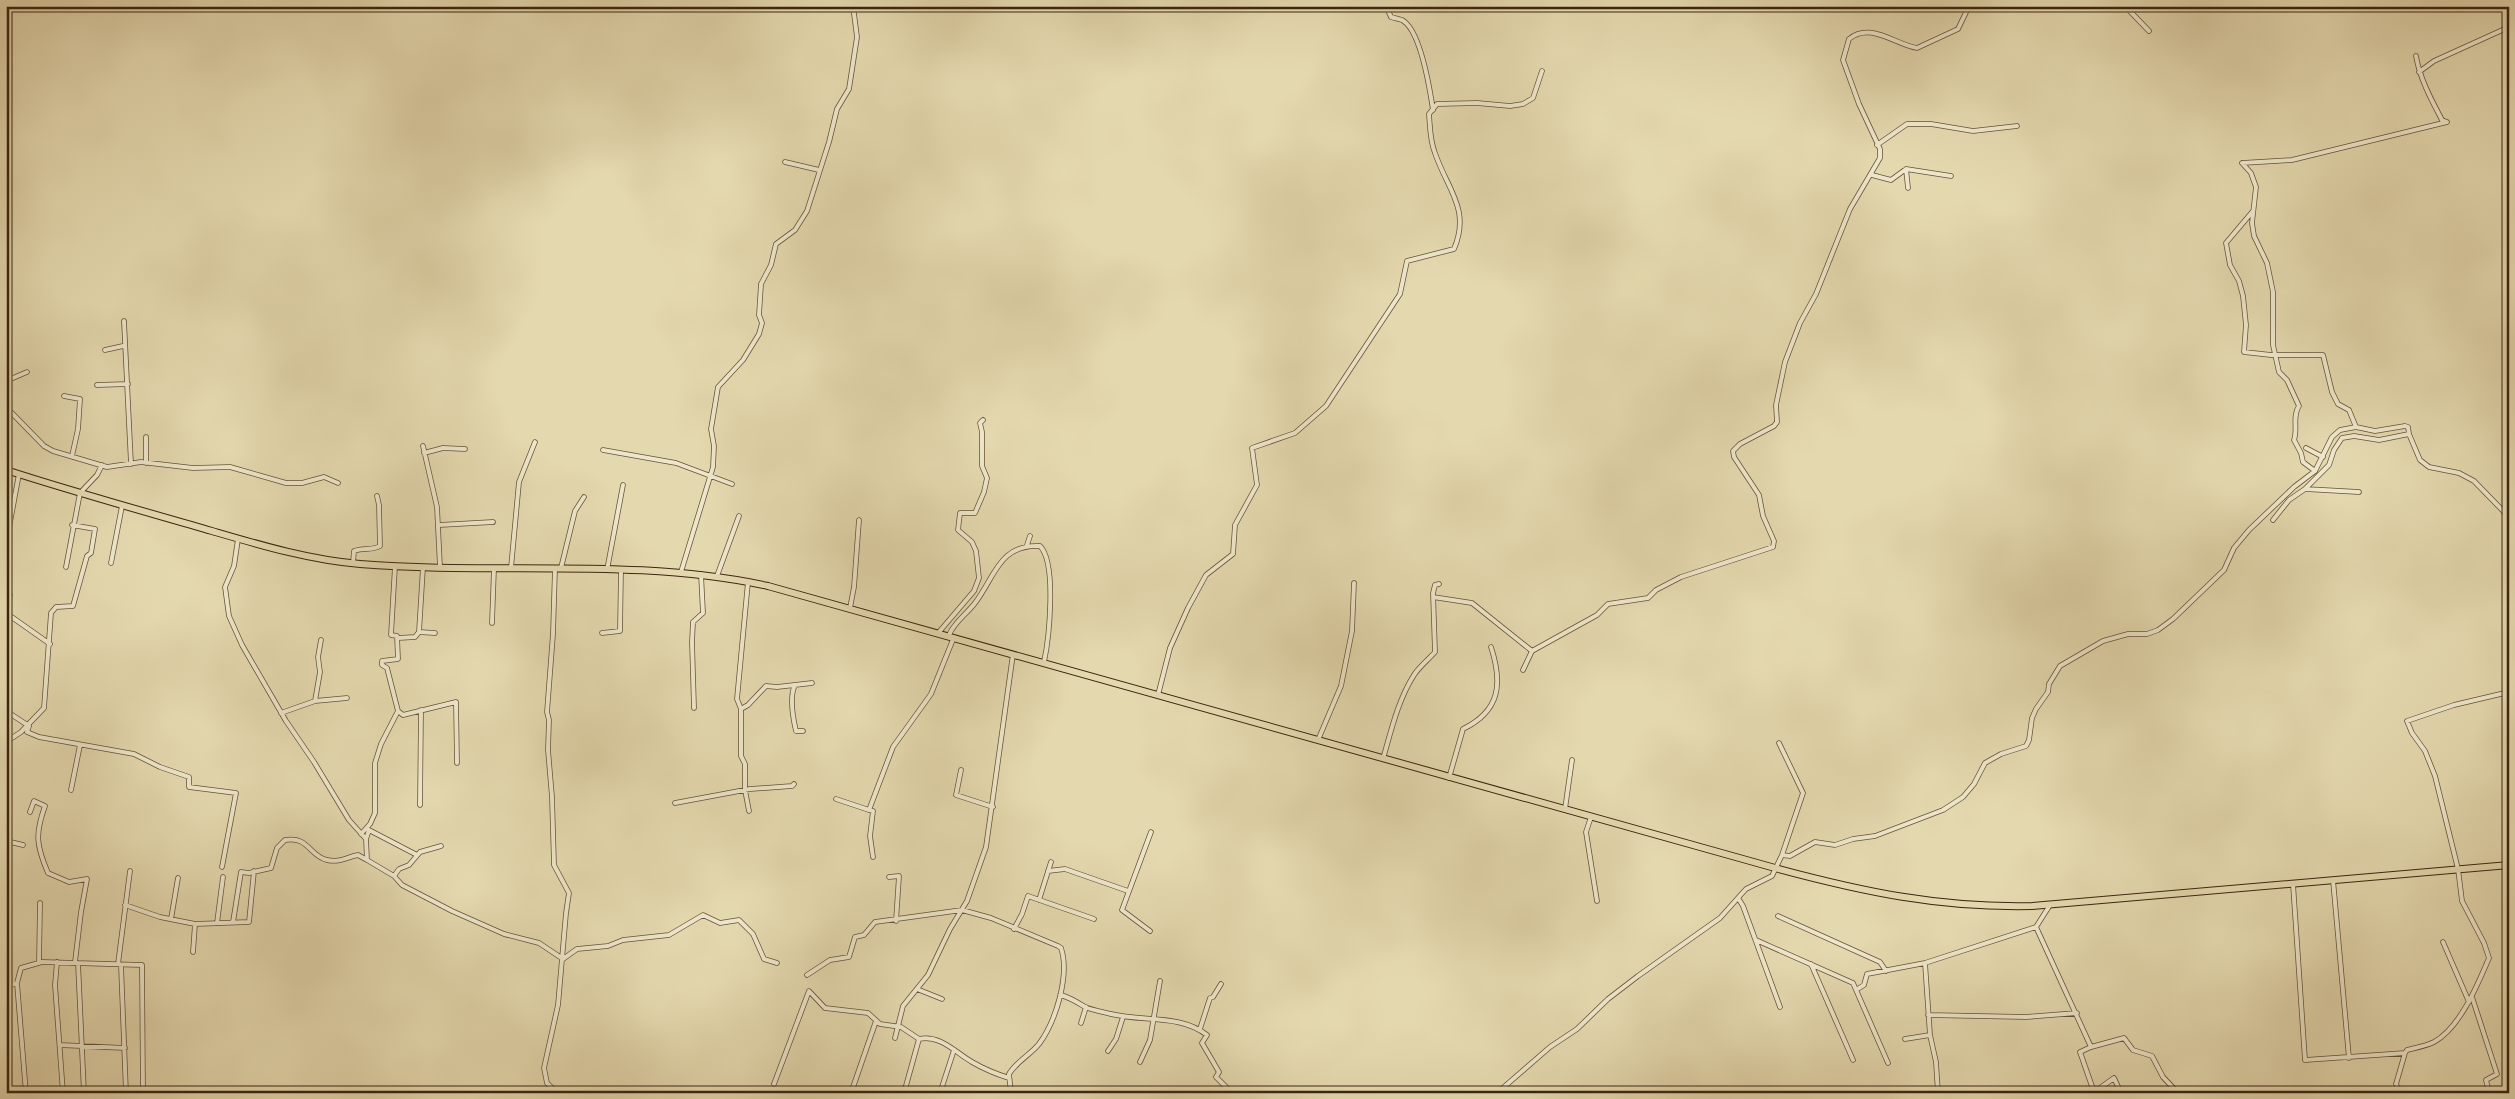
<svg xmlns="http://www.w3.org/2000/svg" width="2515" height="1099" viewBox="0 0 2515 1099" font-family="Cardo,serif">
  <rect width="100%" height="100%" fill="#e4d8ae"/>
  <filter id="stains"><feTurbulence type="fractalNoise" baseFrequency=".004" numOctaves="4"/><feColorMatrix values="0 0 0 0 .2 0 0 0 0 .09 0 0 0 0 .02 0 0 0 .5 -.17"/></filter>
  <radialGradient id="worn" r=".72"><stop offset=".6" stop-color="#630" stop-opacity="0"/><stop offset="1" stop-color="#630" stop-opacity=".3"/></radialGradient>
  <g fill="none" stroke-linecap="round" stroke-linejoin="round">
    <g stroke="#665238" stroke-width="5.5">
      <path id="minor" d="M 1386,6 L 1391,17 C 1394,18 1399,19 1402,20 C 1421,30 1430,90 1433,110
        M 2125,6 L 2149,31
        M 2416,56 C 2420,79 2431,99 2442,120 L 2447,122
        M 2419,72 L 2434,61 L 2509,27
        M 1877,145 L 1907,124 L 1931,124 L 1973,131 L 2017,126
        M 785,162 L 819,170
        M 2242,163 L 2251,173 L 2256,187 L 2252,223 L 2254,236 L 2267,263 L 2273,292 L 2273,345 L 2279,372 L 2287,380 L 2299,406 C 2292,416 2298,429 2294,440 L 2301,453 L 2303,462 L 2315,471
        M 2242,163 L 2292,160 L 2447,122
        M 1906,169 L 1908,188
        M 1872,175 L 1891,180 L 1906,169 L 1951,176
        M 2253,211 L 2226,243 L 2230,265 L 2239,281 L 2243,296 L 2246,325 L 2244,352 L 2271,355 L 2323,355 L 2332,392 L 2338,404 L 2349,410 L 2356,427
        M 124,321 L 131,464
        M 105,350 L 123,346
        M 6,381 L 27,372
        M 97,385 L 128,384
        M 64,396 L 80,399 L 78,429 L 72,456
        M 6,407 L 44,446 L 53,451 L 107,467 L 141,462 L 193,468 L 230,467 L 286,483 L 302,483 L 324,477 L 338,483
        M 423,446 L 437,507 L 440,567
        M 2306,448 L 2323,457
        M 603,450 L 676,463 L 732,484
        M 424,453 L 443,448 L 465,449
        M 146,463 L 146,437
        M 2305,489 L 2359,492
        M 2509,500 L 2509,505
        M 2273,520 L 2289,500 L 2305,489 L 2329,465 L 2334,450 L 2342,438 L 2354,436 L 2379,440 L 2409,434 L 2420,460 L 2429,467 L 2459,473 L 2474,481 L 2509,517
        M 439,525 L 493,522
        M 238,539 L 234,566 L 225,587 L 229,616 L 242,645 L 286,721 L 314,762 L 349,820 L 366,839 L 367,860 L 394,876 L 402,885 L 452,911 L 504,934 L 539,943 L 563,959 L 577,949 L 608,946 L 623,940 L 669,935 L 703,915 L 720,923 L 739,920 L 753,934 L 764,959 L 777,963
        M 6,544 L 19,474
        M 1027,545 L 1030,536
        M 111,563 L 122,506
        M 353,563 L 354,551 C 363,547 372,551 380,546 L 379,505 L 377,496
        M 395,566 L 391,635 L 397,636 L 398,659 L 382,661 L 382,665 L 387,668 L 398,711 L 403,715 L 456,702 L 457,763
        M 66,567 L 80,493 L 97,475 L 102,465
        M 423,567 L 419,632 L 435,633
        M 511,568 L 519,482 L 535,442
        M 555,568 L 553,634 L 547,712 L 549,720 L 548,750 L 552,797 L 554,865 L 569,893 L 566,913 L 558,1005 L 544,1068 L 547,1083 L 557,1093
        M 561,568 L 575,511 L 584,497
        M 607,570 L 623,485
        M 681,572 L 713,467 L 714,446 L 711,429 L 718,387 L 743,360 L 759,334 L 762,323 L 759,315 L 761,284 L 771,265 L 776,244 L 795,230 L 807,211 L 829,142 L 837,109 L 849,89 L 857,37 L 853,6
        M 717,576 L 739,516
        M 748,582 L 737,699 L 741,709 L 741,756 L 745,764 L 745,790 L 749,811
        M 1433,597 L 1472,603 L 1532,651 L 1597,615 L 1608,604 L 1648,598 L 1656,590 L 1681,577 L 1773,547 L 1774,541 L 1763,516 L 1759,495 L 1734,457 L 1733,451 L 1740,444 L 1774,426 L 1777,422 L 1776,405 L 1785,362 L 1800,323 L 1816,294 L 1850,209 L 1880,158 L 1880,149 L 1859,104 L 1843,60 L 1849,39 C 1870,21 1896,45 1917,48 L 1958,29 L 1969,6
        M 850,608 L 854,587 L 859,520
        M 6,611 L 10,595
        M 6,613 L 50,644
        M 492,623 L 494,568
        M 939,632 L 974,591 L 979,578 L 976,551 L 972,542 L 958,530 L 960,513 L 975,513 L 984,492 L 987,478 L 982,466 L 982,432 L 980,423 L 983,420
        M 602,633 L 620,631 L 621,570
        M 949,635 C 955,621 966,615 975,603 C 995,577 999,544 1040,546 C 1057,563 1049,639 1044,662
        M 398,638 L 415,637 L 419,632
        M 1523,670 L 1532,651
        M 795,685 C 789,697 793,718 796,731 L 803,731
        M 1158,695 L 1170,648 L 1188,608 L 1206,575 L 1233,554 L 1235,525 L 1257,485 L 1252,448 L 1295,433 L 1326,406 L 1400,294 L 1407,261 L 1454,249 C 1471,209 1447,189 1435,153 C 1430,141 1430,127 1429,114 L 1437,104 L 1477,103 L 1510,106 L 1523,104 L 1533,98 L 1542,71
        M 315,701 L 320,672 L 318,657 L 321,640
        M 694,708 L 692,642 L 693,622 L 703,613 L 701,574
        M 741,709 L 748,705 L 766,686 L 777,687 L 812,683
        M 6,711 L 29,726
        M 281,713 L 315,701 L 347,698
        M 29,726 L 27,732 L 39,737 L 134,754 L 160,767 L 189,777 L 189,787 L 236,793 L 222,867
        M 1318,740 L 1341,686 L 1352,631 L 1354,583
        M 6,742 L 21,732 L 44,708 L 51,613 L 56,607 L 73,606 L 87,556 L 91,553 L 95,529 L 72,525
        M 1383,759 C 1391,731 1398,700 1414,675 C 1419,667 1428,660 1435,652 L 1433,593 L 1435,585 L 1439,584
        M 961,770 L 956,795 L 993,807
        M 1449,778 L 1463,729 C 1500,711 1503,684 1491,647
        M 71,790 L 80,745
        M 836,799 L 869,810
        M 675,803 L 750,789 L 792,786 L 794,784
        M 420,805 L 421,710
        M 1565,809 L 1572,760
        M 30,812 L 34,801 L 45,806 C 35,834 36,845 48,873 L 69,882 L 87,879 L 81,912 L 75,962
        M 1591,817 L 1586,832 L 1597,901
        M 361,834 L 370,824 L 375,813 L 375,763 L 381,744 L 398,711
        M 366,839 L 369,830 L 417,855
        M 6,841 L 23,845
        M 1782,855 L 1790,856 L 1815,842 L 1835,845 L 1853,839 L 1875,836 L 1943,810 L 1963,797 L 1974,784 L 1985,763 L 2001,754 L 2026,746 L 2029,740 L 2032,718 L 2036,709 L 2048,692 L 2049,684 L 2060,666 L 2103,641 L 2128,634 L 2147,634 L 2158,630 L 2173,619 L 2224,570 L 2234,548 L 2249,530 L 2294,487 L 2315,471 L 2332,437 L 2340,430 L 2356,427 L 2375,431 L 2405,426 L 2408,427 L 2409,434
        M 873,857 L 870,836 L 873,811 L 869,810 L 893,747 L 931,694 L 954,637
        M 1048,871 L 1065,869 L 1128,891
        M 394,876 L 399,869 L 409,865 L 420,852 L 441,846
        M 889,877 L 899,876 L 896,921
        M 2333,880 L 2349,1058
        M 2293,884 L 2305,1060 L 2405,1053 L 2407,1050 C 2415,1048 2426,1046 2434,1042 C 2460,1028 2478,984 2489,958 L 2484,943 L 2462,901 L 2458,869 L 2435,776 L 2425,751 L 2412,733 L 2407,721 L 2454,705 L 2509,692
        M 1738,898 L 1743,906 L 1780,1007
        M 1039,900 L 1051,862
        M 125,905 L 160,917 L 195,924 L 249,922 L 254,871
        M 1778,916 L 1880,962 L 1886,971
        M 171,919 L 178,878
        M 233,922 L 241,872 L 249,873 L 271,868 L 277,848 L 285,840 C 309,836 309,856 327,860 C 339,863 347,857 358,855 L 367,860
        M 217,923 L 223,877
        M 2036,927 L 2091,1047 L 2080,1052 L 2094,1092
        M 1014,929 L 1022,914 L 1028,896 L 1094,919
        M 1150,931 L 1122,910 L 1151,832
        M 1756,940 L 1853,983 L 1888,1063
        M 2443,942 L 2469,1002
        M 193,952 L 195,924
        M 57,962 L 55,985 L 63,1093
        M 39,963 L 40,903
        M 78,963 L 84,1093
        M 1925,963 L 1930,1035 L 1936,1062 L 1938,1093
        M 118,964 L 130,871
        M 1811,964 L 1853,1060
        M 121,965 L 126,1093
        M 807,975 L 830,960 L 849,957 L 855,937 L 864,935 L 875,922 L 962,910 L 991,918 L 1058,946 L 1061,948 C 1070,975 1056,1021 1039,1044 C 1030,1055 1017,1061 1009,1074 L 1011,1093
        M 17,983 L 26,1093
        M 6,987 L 17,983 L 21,968 L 42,962 L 142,965 L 143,1093
        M 917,989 L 942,999
        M 1856,990 L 1864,985 L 1867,974 L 1925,963 L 2036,927 L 2050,905
        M 1061,995 C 1071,998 1077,1002 1085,1007 C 1092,1010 1103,1012 1111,1014 C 1143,1022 1180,1014 1207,1035 L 1202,1043 L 1219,1072 L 1216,1077 L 1226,1087
        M 2472,997 L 2497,1074 L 2486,1080 L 2489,1093
        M 1928,1015 L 2026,1017 L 2077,1013
        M 1081,1023 L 1086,1007
        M 1200,1029 L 1210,998 L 1213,997 L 1221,984
        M 895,1038 L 903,1006 L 928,975 L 950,929 L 967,901 L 986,847 L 1013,654
        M 1905,1039 L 1930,1035
        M 60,1045 L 125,1048
        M 2091,1047 L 2124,1038 L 2133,1050 L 2152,1056 L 2163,1077 L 2178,1093
        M 1108,1051 L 1116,1039 L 1123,1017
        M 1140,1062 L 1150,1040 L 1160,981
        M 774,1084 L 809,991 L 825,1008 L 868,1013 L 880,1024 L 901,1027 L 919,1039 C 940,1034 956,1053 972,1062 C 984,1069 996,1074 1009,1078
        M 851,1093 L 876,1021
        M 904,1093 L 919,1039
        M 940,1093 L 954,1050
        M 1497,1093 L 1550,1047 L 1577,1029 L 1608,999 L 1638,976 L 1720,918 L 1746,889 L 1772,876 L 1782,855 L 1803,793 L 1779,743
        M 2093,1093 L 2114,1078 L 2121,1093
        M 2400,1093 L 2396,1084 L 2405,1053"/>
    </g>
    <g stroke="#3c2510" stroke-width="8">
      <path id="trunk" d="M 6,470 C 74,492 143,511 212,531 C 260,545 310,560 360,564 C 495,575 634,557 768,586 L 1775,868 C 1864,892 1940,908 2032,906 L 2509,865"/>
    </g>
    <use href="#minor" stroke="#ede6ca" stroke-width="4"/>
    <use href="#trunk" stroke="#e4d8ae" stroke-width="6"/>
  </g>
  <rect width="2515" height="1099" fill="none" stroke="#e4d8ae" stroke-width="25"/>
  <rect x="8" y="8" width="2500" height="1084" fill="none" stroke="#3c2510" stroke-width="2.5"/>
  <rect x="12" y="12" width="2490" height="1074" fill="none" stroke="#3c2510"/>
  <rect width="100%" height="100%" filter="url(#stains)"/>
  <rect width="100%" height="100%" fill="url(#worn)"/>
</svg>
